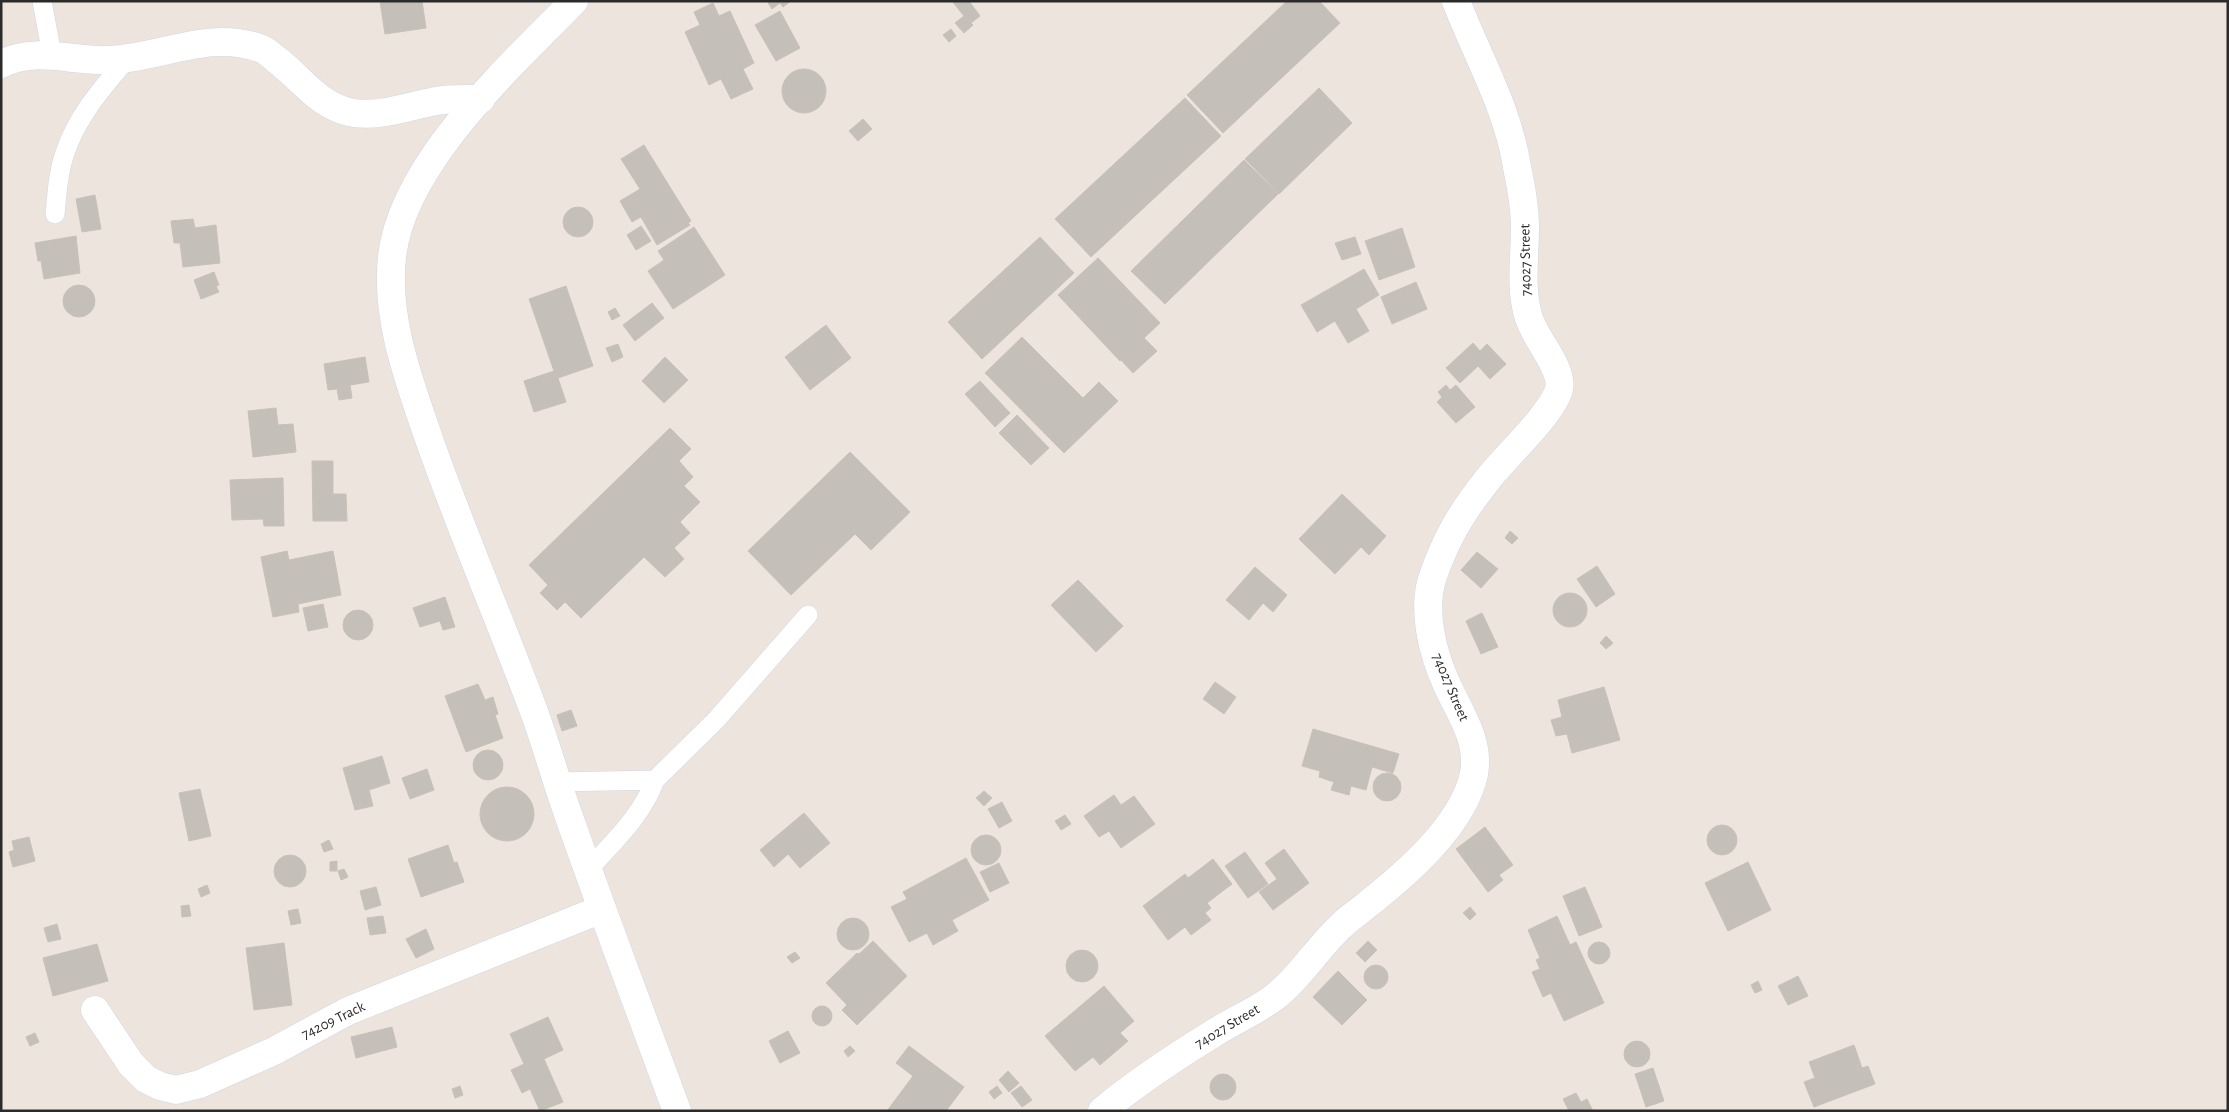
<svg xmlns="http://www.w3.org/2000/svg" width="2229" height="1112" viewBox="0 0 2229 1112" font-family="'Alegreya Sans',sans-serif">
  <rect width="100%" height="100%" fill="#ede5dd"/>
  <path fill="#c5bfb9" stroke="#c8c1b6" d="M 380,1 L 422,1 L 426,28 L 385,34 Z
    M 767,1 L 791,1 L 783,7 L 780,3 L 772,9 Z
    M 952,1 L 969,1 L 980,16 L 971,23 L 973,25 L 964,33 L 955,23 L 964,16 Z
    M 1287,1 L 1319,1 L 1340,23 L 1223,133 L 1187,95 Z
    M 713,3 L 719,16 L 730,11 L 754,63 L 743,69 L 753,89 L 731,99 L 721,79 L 709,85 L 685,32 L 700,25 L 694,12 Z
    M 780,11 L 800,48 L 776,61 L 755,25 Z
    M 951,29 L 956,36 L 949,42 L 943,35 Z
    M782 91a22 22 0 1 1 44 0a22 22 0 1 1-44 0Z
    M 1319,88 L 1352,123 L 1279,194 L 1245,159 Z
    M 1185,98 L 1221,136 L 1091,257 L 1055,219 Z
    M 863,119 L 872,129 L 858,141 L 849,131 Z
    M 644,145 L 691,221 L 688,223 L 690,225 L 657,245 L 641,217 L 632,222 L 620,201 L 640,189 L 621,159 Z
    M 1244,160 L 1278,194 L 1165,304 L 1131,271 Z
    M 95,195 L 101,229 L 82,232 L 76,199 Z
    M563 222a15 15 0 1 1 30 0a15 15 0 1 1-30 0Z
    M 193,219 L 195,228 L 216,225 L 220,263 L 183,267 L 180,243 L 174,243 L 171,221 Z
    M 641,226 L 651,241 L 636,250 L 627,235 Z
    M 694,227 L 725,275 L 673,309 L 648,271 L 664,260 L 658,251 Z
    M 1402,228 L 1415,267 L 1379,280 L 1365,241 Z
    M 76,236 L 80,273 L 44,279 L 41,261 L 38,261 L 35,243 Z
    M 1040,237 L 1074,273 L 982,359 L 948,322 Z
    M 1355,237 L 1361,254 L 1342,260 L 1335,243 Z
    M 1098,258 L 1160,323 L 1144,338 L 1157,351 L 1133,373 L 1121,360 L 1120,361 L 1058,295 Z
    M 1364,269 L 1379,295 L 1356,309 L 1369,331 L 1348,343 L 1335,321 L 1317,332 L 1301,305 Z
    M 214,272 L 219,285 L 216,286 L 219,292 L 201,299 L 194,280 Z
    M 1416,282 L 1427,309 L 1392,324 L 1381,297 Z
    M63 301a16 16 0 1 1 32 0a16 16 0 1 1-32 0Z
    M 566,286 L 593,366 L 558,378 L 566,402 L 534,412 L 524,381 L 554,371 L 529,299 Z
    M 652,303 L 664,318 L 635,341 L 623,325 Z
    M 615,308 L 620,316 L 612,320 L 608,312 Z
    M 826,325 L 851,358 L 810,390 L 785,357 Z
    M 1022,337 L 1083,398 L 1099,382 L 1118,401 L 1064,453 L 985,373 Z
    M 1473,343 L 1480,351 L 1487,344 L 1506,364 L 1490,379 L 1478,366 L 1460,383 L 1446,368 Z
    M 618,344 L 623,357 L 612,362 L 606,348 Z
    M 365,357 L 369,382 L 350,385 L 352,398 L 339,400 L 337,389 L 328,390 L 324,364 Z
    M 665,357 L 688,380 L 664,403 L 642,381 Z
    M 980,381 L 1010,413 L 995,427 L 965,394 Z
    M 1446,385 L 1450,390 L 1456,385 L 1475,407 L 1456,423 L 1437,402 L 1442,397 L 1438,392 Z
    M 276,408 L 278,425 L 293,424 L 296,452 L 253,457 L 248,411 Z
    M 1017,415 L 1049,448 L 1031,465 L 999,433 Z
    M 670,428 L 691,449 L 679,461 L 693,477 L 684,486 L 700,502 L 680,522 L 690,533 L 674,548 L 684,559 L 665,577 L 644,557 L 581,618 L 565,602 L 557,610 L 540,593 L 548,585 L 529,565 Z
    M 850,452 L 910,512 L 871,550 L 855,534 L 791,595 L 748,551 Z
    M 312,461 L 333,461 L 333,494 L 346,494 L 347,521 L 313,521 Z
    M 283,478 L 284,526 L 264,526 L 263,519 L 232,520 L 230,480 Z
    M 1342,494 L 1386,536 L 1369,555 L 1361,547 L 1335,574 L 1299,539 Z
    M 1510,531 L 1518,538 L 1512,544 L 1505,538 Z
    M 287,551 L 289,560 L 333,551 L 341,595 L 298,604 L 299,612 L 273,617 L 261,557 Z
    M 1477,552 L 1498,569 L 1481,588 L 1461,570 Z
    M 1597,566 L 1615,594 L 1596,607 L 1577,579 Z
    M 1255,567 L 1287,595 L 1273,612 L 1263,603 L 1249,620 L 1226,600 Z
    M 1078,580 L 1123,626 L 1096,652 L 1051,605 Z
    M1553 610a17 17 0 1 1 34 0a17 17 0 1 1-34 0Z
    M 445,597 L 455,627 L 443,630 L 440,621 L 420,627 L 413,608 Z
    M 323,604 L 328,627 L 308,631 L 303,608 Z
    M343 625a15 15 0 1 1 30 0a15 15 0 1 1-30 0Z
    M 1482,613 L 1498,647 L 1481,654 L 1466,621 Z
    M 1606,636 L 1613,643 L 1606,649 L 1600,643 Z
    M 1215,682 L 1236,697 L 1224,714 L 1203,699 Z
    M 478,684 L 485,700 L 493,697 L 498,714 L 495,715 L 503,738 L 466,752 L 445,696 Z
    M 1604,687 L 1620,740 L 1572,753 L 1567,734 L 1556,736 L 1551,720 L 1562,717 L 1558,700 Z
    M 571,710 L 577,726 L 562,731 L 557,715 Z
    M 1313,729 L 1399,754 L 1393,773 L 1372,767 L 1366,790 L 1351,786 L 1349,795 L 1331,790 L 1334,782 L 1319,777 L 1320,771 L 1302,766 Z
    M473 765a15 15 0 1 1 30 0a15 15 0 1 1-30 0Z
    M 382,756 L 390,783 L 369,790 L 373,806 L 355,810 L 343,768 Z
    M 427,769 L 434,790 L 410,799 L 402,778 Z
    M1373 787a14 14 0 1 1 28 0a14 14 0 1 1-28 0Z
    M480 814a27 27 0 1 1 54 0a27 27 0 1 1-54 0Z
    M 200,789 L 211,836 L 189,841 L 179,793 Z
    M 984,791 L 992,798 L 984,806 L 976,798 Z
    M 1114,795 L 1121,805 L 1134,796 L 1155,824 L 1121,848 L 1109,831 L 1099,837 L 1084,816 Z
    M 1002,802 L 1012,821 L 999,828 L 988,809 Z
    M 804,813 L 830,843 L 800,868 L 788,854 L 774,867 L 760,850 Z
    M 1065,815 L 1071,824 L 1061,830 L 1055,821 Z
    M1707 840a15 15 0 1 1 30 0a15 15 0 1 1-30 0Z
    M 1485,827 L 1513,865 L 1499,875 L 1503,880 L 1488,892 L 1456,849 Z
    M971 850a15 15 0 1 1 30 0a15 15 0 1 1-30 0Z
    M 29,837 L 35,861 L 13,867 L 9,852 L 14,850 L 12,841 Z
    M 329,840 L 333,849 L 324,852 L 321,844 Z
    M 448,845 L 454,863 L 457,862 L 464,882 L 421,897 L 408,859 Z
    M 1284,849 L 1309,883 L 1273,910 L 1259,892 L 1277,879 L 1265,863 Z
    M 1245,852 L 1268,884 L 1248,898 L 1225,866 Z
    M274 871a16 16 0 1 1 32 0a16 16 0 1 1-32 0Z
    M 966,858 L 989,900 L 952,920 L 958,931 L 933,945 L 927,933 L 909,942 L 891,907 L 907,899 L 903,892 Z
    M 1213,859 L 1232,884 L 1207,903 L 1211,908 L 1205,913 L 1211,920 L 1191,935 L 1185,927 L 1168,940 L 1143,906 L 1185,874 L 1188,878 Z
    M 337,861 L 337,871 L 330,871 L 330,862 Z
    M 1748,862 L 1771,910 L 1728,931 L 1705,883 Z
    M 999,863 L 1009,883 L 990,892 L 980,872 Z
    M 344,869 L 348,877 L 341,880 L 338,871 Z
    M 207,885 L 210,893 L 201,897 L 198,889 Z
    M 376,887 L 381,905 L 365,910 L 360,891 Z
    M 1585,887 L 1602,927 L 1579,936 L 1563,896 Z
    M 189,905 L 191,916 L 182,917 L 181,906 Z
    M 1470,907 L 1476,914 L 1470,920 L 1463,913 Z
    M 298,909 L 301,923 L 291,925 L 288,911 Z
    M 383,916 L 386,933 L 370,935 L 367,918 Z
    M 1557,916 L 1570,945 L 1576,942 L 1604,1003 L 1564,1021 L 1551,993 L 1543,997 L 1532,972 L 1540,969 L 1536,960 L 1540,958 L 1528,930 Z
    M837 934a16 16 0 1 1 32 0a16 16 0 1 1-32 0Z
    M 57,924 L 61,939 L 48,942 L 44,928 Z
    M 426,929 L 434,949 L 416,958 L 406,939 Z
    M 873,941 L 907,976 L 857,1025 L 842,1010 L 847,1005 L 826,983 L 857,953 L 859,954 Z
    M 1368,941 L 1377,950 L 1365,962 L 1356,953 Z
    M1588 953a11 11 0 1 1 22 0a11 11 0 1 1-22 0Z
    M 284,943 L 292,1005 L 254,1010 L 246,948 Z
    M 97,944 L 108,981 L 53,996 L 43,958 Z
    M1066 966a16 16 0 1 1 32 0a16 16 0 1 1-32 0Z
    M 795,952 L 800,958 L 792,963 L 787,957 Z
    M1364 977a12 12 0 1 1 24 0a12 12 0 1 1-24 0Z
    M 1338,971 L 1367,1000 L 1342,1025 L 1313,997 Z
    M 1798,976 L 1808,996 L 1788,1005 L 1778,986 Z
    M 1758,981 L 1762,990 L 1755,993 L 1751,985 Z
    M 1104,986 L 1134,1021 L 1120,1033 L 1128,1041 L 1100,1065 L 1093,1057 L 1075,1071 L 1045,1036 Z
    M812 1016a10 10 0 1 1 20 0a10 10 0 1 1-20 0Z
    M 548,1017 L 563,1050 L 544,1059 L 563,1102 L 540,1111 L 530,1089 L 522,1093 L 511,1070 L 524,1064 L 510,1034 Z
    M 392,1027 L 397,1047 L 356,1058 L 351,1037 Z
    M 788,1031 L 800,1053 L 780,1063 L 769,1041 Z
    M 35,1033 L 39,1042 L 30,1046 L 26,1037 Z
    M1624 1054a13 13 0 1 1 26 0a13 13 0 1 1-26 0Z
    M 1854,1045 L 1862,1068 L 1868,1066 L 1875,1084 L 1814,1107 L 1804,1082 L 1815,1078 L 1809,1062 Z
    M 850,1046 L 855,1051 L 848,1057 L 844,1051 Z
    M 909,1046 L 964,1087 L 946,1111 L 887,1111 L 913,1076 L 896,1063 Z
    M 1653,1068 L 1664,1101 L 1646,1107 L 1635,1074 Z
    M 1008,1071 L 1019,1083 L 1009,1092 L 999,1080 Z
    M1210 1087a13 13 0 1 1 26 0a13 13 0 1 1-26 0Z
    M 460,1086 L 463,1095 L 455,1098 L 452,1089 Z
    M 997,1086 L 1002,1093 L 994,1099 L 989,1092 Z
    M 1021,1086 L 1032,1100 L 1022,1107 L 1011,1093 Z
    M 1576,1093 L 1581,1102 L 1587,1099 L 1593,1111 L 1569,1111 L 1563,1099 Z"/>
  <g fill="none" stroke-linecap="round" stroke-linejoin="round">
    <g stroke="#d2d6e4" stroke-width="20">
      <path id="lane" d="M 42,1 L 52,55
        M 55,214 C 57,194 58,172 65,153 C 77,116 103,87 127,59
        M 557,782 L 655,780 L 716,720 L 808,615
        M 588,870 C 613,842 642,816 655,780"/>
    </g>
    <g stroke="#d2d6e4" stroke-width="29">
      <path id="street" d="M 1,64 C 36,46 73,62 109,60 C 162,58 209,29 262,49 C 267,51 272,56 277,60 C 302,79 320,108 354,113 C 381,117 409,106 436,101 C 450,98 466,99 481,99
        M 95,1010 L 131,1064 L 146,1079 L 160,1086 L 176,1090 L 200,1084 L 274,1051 L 348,1011 L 602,909
        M 1102,1111 C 1137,1082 1175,1057 1214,1033 C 1233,1021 1254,1012 1272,999 C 1299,979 1317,948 1342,925 C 1350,917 1360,911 1368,904 C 1407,873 1463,825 1474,774 C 1480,741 1460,713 1447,685 C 1433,654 1422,613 1432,579 C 1446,538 1461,513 1488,479 C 1505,457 1553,413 1559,389 C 1564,368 1533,337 1528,315 C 1520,287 1525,256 1525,227 C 1525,207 1521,186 1517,167 C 1508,108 1477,56 1456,1"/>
    </g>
    <g stroke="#d2d6e4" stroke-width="29">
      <path id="secondary" d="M 574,1 C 511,66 402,163 392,257 C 385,320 410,383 430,442 C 463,535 502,625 536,717 C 547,748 556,780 567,811 C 602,911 640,1011 677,1111"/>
    </g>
    <use href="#lane" stroke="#fff" stroke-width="19"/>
    <use href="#street" stroke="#fff" stroke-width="28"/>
    <use href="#secondary" stroke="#fff" stroke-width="28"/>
  </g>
  <g text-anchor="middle" stroke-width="4.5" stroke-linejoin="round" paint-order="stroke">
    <g font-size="15" fill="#2b2b2b" stroke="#fff">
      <text transform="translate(1525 260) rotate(-91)" y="5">74027 Street</text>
      <text transform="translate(1451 687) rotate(67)" y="5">74027 Street</text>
      <text transform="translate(333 1020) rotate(-26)" y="5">74209 Track</text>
      <text transform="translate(1227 1026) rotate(-31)" y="5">74027 Street</text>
    </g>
  </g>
  <rect width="2229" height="1112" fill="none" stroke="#2b2b2b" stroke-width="5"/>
</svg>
